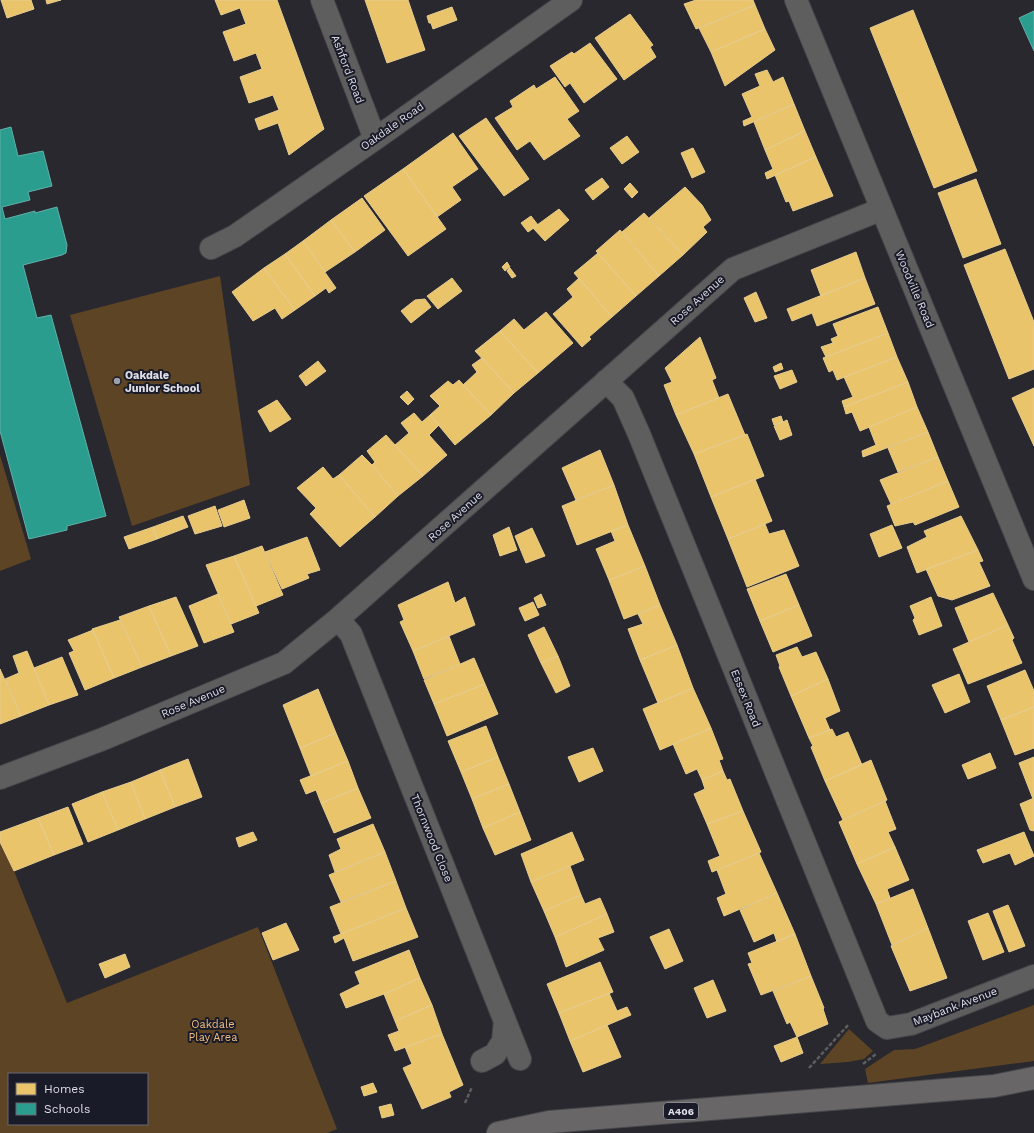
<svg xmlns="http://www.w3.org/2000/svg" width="1034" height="1133" viewBox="0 0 1034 1133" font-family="'Work Sans',sans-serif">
  <rect width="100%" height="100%" fill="#28282e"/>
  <path fill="#5d4424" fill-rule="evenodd" d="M 220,276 L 250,485 L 132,526 L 70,315 Z
    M 0,455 L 31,559 L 0,571 Z
    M 0,842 L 14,871 L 67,1003 L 258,927 L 337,1129 L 327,1133 L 0,1133 ZM 9,1074 L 147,1074 L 147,1124 L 9,1124 Z
    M 1034,1005 L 1034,1061 L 868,1083 L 865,1069 L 894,1050 L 915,1049 Z
    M 849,1029 L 873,1051 L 864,1059 L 848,1062 L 820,1064 Z"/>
  <path fill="#e9c46a" stroke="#e6cc90" d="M 1,0 L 31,0 L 34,9 L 7,18 Z
    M 46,0 L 61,0 L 47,4 Z
    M 215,0 L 277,0 L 324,129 L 289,155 L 278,123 L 259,130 L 255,119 L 279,110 L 273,95 L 249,103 L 240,77 L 262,69 L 256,53 L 234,61 L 223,32 L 246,24 L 240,8 L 221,15 Z
    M 365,0 L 408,0 L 425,50 L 387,63 Z
    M 696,0 L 753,0 L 755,5 L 696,29 L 684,4 Z
    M 755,5 L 765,29 L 711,52 L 699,28 Z
    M 452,7 L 457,20 L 433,29 L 431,23 L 429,23 L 427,16 Z
    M 913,10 L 977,171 L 934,188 L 870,28 Z
    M 630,14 L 653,45 L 650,47 L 656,57 L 624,80 L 595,38 Z
    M 765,29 L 775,50 L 725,86 L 711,52 Z
    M 590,43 L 617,79 L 584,103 L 570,83 L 565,87 L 550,66 L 572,52 L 574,54 Z
    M 767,70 L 773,82 L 783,77 L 794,104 L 744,126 L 743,121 L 752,117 L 742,94 L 760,86 L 755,74 Z
    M 555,77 L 579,111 L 567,119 L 580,136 L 544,160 L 530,141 L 517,150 L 495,118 L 513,107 L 510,101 L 534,85 L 536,89 Z
    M 794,104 L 805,131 L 765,150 L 754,122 Z
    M 486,118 L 529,179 L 504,196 L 459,136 Z
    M 805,131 L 816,157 L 767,179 L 765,173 L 773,169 L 765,150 Z
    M 453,133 L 478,169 L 452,187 L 461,200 L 437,217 L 403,169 Z
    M 627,136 L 639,152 L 622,164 L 610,148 Z
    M 693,148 L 705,172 L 692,178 L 681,153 Z
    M 816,157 L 833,196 L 793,211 L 789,201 L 786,202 L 775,175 Z
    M 403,169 L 446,229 L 408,256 L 364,196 Z
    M 602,178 L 609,187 L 593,200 L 585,190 Z
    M 976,179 L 1001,244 L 963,258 L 938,193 Z
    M 630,183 L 638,192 L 632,198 L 624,189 Z
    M 685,187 L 702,205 L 711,220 L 703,227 L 707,232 L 683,255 L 649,218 Z
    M 362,198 L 385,230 L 355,252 L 331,220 Z
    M 559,209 L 569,220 L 545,241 L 533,228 Z
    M 644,213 L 683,255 L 659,276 L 622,232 Z
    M 531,216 L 538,225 L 528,232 L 521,223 Z
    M 331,220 L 355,252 L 325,272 L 303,241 Z
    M 620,230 L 659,276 L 636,296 L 596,251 Z
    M 303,241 L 336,288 L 329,293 L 326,288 L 315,296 L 285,254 Z
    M 1005,249 L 1034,322 L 1034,369 L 1009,379 L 964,265 Z
    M 856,252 L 865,278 L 821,296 L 811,270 Z
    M 598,253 L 636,296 L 612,317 L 574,273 Z
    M 285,254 L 315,296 L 295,310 L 264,268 Z
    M 507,262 L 510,267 L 505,271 L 502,267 Z
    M 264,268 L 295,310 L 282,319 L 275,308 L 253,321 L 232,292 Z
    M 510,268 L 516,276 L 512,278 L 507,271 Z
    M 452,278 L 462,291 L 438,309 L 427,296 Z
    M 579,278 L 612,317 L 589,337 L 591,339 L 582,347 L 553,314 L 573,297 L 567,289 Z
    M 865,278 L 875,304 L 817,326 L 812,313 L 792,321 L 787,309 Z
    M 756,292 L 767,318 L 755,322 L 744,298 Z
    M 425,299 L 431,307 L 411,323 L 401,311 L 415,300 Z
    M 878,307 L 888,333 L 826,357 L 821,347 L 833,343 L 831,339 L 838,336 L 833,324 Z
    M 546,312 L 573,343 L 538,373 L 500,331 L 514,319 L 524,330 Z
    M 500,331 L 538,373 L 514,393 L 475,351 Z
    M 888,333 L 897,357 L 837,380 L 833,370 L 829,372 L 823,358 Z
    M 700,337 L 716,378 L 712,380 L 719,398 L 676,415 L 664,385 L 672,382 L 665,368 Z
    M 897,357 L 908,382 L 844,407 L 842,401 L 853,397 L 844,377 Z
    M 482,358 L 514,393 L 491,415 L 463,385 L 477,372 L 472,365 Z
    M 318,361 L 326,371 L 306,386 L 299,376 Z
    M 781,363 L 783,369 L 775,372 L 773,367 Z
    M 792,370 L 797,382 L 780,389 L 774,376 Z
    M 459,380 L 491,415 L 455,445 L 430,415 L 440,406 L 430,396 L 448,381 L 453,385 Z
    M 908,382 L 917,407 L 860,431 L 852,412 L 846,414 L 844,407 Z
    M 1034,388 L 1034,446 L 1012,398 Z
    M 407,391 L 414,399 L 408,405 L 400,397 Z
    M 728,394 L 745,435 L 694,454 L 676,415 Z
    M 277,400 L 291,419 L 270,432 L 258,411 Z
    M 917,407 L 928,432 L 863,457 L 862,451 L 876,445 L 869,427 Z
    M 414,413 L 422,422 L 430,415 L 439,425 L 429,435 L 447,455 L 423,476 L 395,445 L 409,433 L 401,423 Z
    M 781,416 L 783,422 L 774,425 L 772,419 Z
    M 787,420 L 792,435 L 780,440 L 774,426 Z
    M 928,432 L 938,457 L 898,472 L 888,448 Z
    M 747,434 L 764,476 L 711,497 L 694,454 Z
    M 386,435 L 423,476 L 398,496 L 372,465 L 375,462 L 367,451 Z
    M 600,450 L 614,485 L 576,500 L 562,468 Z
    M 362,455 L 372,465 L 398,496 L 375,517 L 339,475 Z
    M 938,457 L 948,481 L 891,504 L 880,480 Z
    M 323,467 L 333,479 L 339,475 L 375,517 L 340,547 L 310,514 L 316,508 L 297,488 Z
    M 755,479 L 772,521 L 728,539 L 711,497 Z
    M 948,481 L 959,507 L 915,525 L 913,522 L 895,526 L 887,506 Z
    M 614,485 L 628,525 L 577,545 L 562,506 Z
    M 244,500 L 250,518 L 224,527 L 218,510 Z
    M 215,506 L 222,526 L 195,534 L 188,516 Z
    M 183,516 L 188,527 L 157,539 L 153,527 Z
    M 961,516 L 978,550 L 917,573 L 907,547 L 927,537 L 924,531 Z
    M 765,524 L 769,534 L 784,530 L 799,566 L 747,587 L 728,539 Z
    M 628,525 L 645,566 L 609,580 L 596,549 L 615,541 L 611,531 Z
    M 892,525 L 902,548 L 879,557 L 870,534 Z
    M 153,527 L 157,539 L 129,549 L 124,537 Z
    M 509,527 L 517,550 L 500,556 L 493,535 Z
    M 532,528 L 545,556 L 526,563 L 515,536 Z
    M 307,537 L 320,570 L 307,574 L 309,578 L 282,589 L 265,552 Z
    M 262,546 L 283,595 L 256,606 L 234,556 Z
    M 978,550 L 983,561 L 979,562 L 990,586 L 952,600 L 938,596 L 926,569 Z
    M 234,556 L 259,613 L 231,624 L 206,565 Z
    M 645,566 L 660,605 L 624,619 L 609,580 Z
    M 786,574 L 799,605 L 760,621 L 747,589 Z
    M 448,582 L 455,603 L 465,597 L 475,625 L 413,651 L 400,622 L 404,620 L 398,605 Z
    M 993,593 L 1008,625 L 969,642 L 955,608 Z
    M 218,594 L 234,632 L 204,643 L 189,606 Z
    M 541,594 L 546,605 L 538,608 L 534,598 Z
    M 176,597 L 198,646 L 171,656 L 149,606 Z
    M 931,597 L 942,626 L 919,635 L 913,620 L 915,618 L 910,606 Z
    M 533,602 L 539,615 L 525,621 L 519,608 Z
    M 660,605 L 677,645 L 640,660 L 628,629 L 643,624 L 638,614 Z
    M 799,605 L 812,636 L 773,652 L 760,621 Z
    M 149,606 L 171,656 L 142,667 L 119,617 Z
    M 120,620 L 142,667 L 114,678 L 92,629 Z
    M 1008,625 L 1014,638 L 1012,640 L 1022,663 L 968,684 L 953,649 Z
    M 544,627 L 558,656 L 541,663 L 528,635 Z
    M 93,630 L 114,678 L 85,690 L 69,653 L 74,651 L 68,640 Z
    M 449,636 L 460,664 L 424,679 L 413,651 Z
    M 677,645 L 693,688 L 658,703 L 640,660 Z
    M 797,647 L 802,657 L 816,652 L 828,679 L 791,696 L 779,667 L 780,666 L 776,655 Z
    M 27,651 L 49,705 L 21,716 L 5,679 L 19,673 L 13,656 Z
    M 558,656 L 570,686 L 556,693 L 541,663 Z
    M 62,657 L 78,695 L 49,705 L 34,668 Z
    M 474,658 L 485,684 L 434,704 L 424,680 Z
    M 0,669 L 21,716 L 0,724 Z
    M 1025,670 L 1034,691 L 1034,707 L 1001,720 L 987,686 Z
    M 959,674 L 970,702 L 945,713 L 932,685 Z
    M 828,679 L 840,711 L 825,718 L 830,730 L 809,738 L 791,696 Z
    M 485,684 L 498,714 L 447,736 L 434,704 Z
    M 693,688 L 711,728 L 660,750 L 643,709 Z
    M 318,689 L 336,733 L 300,748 L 283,705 Z
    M 1034,707 L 1034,748 L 1015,755 L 1001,720 Z
    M 486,726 L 498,757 L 461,772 L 448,741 Z
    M 711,728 L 723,759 L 719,760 L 723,771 L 702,780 L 697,769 L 686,774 L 673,744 Z
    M 832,729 L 836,737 L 848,732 L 862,765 L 825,781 L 811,747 L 813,746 L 809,738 Z
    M 336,733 L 348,761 L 311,776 L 300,748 Z
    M 593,748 L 603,771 L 579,782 L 568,757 Z
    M 990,753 L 996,768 L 968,779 L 962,765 Z
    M 498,757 L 509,784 L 472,799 L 461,772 Z
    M 1034,757 L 1034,798 L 1033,799 L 1019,763 Z
    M 188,759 L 202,797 L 175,807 L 160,770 Z
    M 871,760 L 887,800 L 843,820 L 825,781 Z
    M 348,761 L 358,788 L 321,803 L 316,790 L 306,794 L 300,780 Z
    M 160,770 L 175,807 L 145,819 L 131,782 Z
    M 723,771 L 727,780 L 730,779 L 743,811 L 707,824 L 694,794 L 705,789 L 702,780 Z
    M 131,782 L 145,819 L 118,830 L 102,792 Z
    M 509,784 L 520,812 L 483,828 L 472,799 Z
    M 358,788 L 371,818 L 334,833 L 321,803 Z
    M 102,792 L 118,830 L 88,842 L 72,804 Z
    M 1034,798 L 1034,831 L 1030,830 L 1020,804 Z
    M 885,801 L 896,829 L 888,832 L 895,847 L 857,864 L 839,822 Z
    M 68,807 L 83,844 L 54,855 L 38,818 Z
    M 743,811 L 761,852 L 712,872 L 708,861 L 720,856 L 707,824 Z
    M 520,812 L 531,840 L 495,855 L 483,828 Z
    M 38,818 L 54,855 L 14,871 L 0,842 L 0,832 Z
    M 373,824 L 385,852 L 335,872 L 329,855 L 341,849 L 337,839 Z
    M 253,832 L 257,840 L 239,847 L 236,838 Z
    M 572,832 L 584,860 L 531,882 L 521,854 Z
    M 1024,832 L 1034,856 L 1015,865 L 1010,853 L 983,863 L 977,850 Z
    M 895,847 L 909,880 L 887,889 L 890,898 L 876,904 L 857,864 Z
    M 385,852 L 396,881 L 341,902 L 329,875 Z
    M 759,853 L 777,893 L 724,916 L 717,898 L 726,894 L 717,870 Z
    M 570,866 L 581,895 L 544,911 L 531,882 Z
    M 396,881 L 406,908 L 341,934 L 330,907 Z
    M 913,889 L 928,928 L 892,945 L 876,904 Z
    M 777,893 L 795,934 L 777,942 L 774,933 L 754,942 L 740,910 Z
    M 581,895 L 585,904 L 600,898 L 607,914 L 555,937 L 544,911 Z
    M 1008,905 L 1025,946 L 1009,952 L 993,911 Z
    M 406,908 L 418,937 L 353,961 L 344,938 L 335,943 L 333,937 Z
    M 988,913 L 1004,952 L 983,960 L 968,921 Z
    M 607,914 L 614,932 L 598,938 L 604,950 L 566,967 L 555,937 Z
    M 286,923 L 299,950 L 273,960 L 262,933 Z
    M 928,928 L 947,978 L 910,991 L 891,946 Z
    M 669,929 L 683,961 L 665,969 L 650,937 Z
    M 795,934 L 811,976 L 761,995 L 748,964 L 752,963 L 748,953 Z
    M 409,950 L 420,978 L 384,994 L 346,1008 L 340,994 L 360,984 L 355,972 Z
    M 125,954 L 130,967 L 105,978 L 99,964 Z
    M 600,962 L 613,992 L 559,1013 L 547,984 Z
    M 811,976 L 824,1008 L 823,1009 L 828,1024 L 797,1037 L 790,1022 L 787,1024 L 773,991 Z
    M 420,978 L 432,1005 L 395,1021 L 384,994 Z
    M 713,980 L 726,1011 L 707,1018 L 694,988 Z
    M 609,993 L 617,1011 L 627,1007 L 631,1015 L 570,1041 L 559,1013 Z
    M 432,1005 L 442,1034 L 395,1051 L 388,1035 L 399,1031 L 395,1021 Z
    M 607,1025 L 621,1057 L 583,1072 L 570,1041 Z
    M 442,1034 L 463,1085 L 449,1092 L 451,1097 L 422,1109 L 403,1068 L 412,1064 L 405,1047 Z
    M 797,1037 L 803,1053 L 781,1062 L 774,1046 Z
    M 373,1083 L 377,1092 L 364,1096 L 361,1087 Z
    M 391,1104 L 394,1115 L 382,1118 L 379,1107 Z"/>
  <path fill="#2a9d8f" stroke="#60b1aa" d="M 1034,11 L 1034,51 L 1019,18 Z
    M 11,127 L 18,156 L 43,151 L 52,186 L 28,192 L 30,200 L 2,207 L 5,219 L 35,211 L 35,213 L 57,207 L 67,245 L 66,253 L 62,255 L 23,265 L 37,318 L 51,315 L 106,516 L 67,526 L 67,530 L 29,539 L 0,431 L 0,130 Z"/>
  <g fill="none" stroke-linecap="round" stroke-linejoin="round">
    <g stroke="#46464b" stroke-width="24">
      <path id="street" d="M 322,0 L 375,139
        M 796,0 L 1034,579
        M 211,248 L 235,236 L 375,139 L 571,0
        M 606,381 L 623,398 L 639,434 L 877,1021 L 887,1028 L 911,1024 L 1034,976
        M 338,619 L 351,634 L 520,1059
        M 0,778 L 103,739 L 284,663 L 338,619 L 733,269 L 882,209
        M 482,1061 L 495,1054 L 503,1041 L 505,1021"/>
    </g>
    <g stroke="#46464b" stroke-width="24">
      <path id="highway" d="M 498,1133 L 549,1122 L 994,1086 L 1034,1078"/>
    </g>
    <path stroke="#5e5e5f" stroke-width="2.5" stroke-dasharray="4 2" stroke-linecap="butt" d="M 863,1064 L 876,1054
      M 809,1068 L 849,1024
      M 465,1103 L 472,1087"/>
    <use href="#street" stroke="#5f5e5e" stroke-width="22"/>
    <use href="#highway" stroke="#686666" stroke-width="22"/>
  </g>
  <circle fill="#9e9fa7" stroke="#1a1b28" stroke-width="1.5" cx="117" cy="381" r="4"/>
  <g text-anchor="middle" stroke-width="4" stroke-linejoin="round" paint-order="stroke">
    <rect fill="#1a1b28" stroke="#a3a4ae" stroke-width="1" x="664" y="1103" width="34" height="16" rx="3"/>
    <g font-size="10" font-weight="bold" fill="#dedfe8">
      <text x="681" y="1115">A406</text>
    </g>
    <g font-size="11" fill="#dedfe8" stroke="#1a1b28">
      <text transform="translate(348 69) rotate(69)" y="4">Ashford Road</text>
      <text transform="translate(392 126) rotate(-35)" y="4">Oakdale Road</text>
      <text transform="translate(915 289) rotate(67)" y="4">Woodville Road</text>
      <text transform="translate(697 300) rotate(-42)" y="4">Rose Avenue</text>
      <text transform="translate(455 516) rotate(-42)" y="4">Rose Avenue</text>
      <text transform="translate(746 698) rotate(68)" y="4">Essex Road</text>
      <text transform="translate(193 701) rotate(-23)" y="4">Rose Avenue</text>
      <text transform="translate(432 838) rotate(68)" y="4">Thornwood Close</text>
      <text transform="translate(955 1006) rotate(-21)" y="4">Maybank Avenue</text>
    </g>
    <g font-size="11" font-weight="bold" fill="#dedfe8" stroke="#1a1b28" text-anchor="start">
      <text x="125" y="379">Oakdale<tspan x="125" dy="13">Junior School</tspan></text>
    </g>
    <g font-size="11" fill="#f0bc7f" stroke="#1a1b28">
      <text x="213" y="1028">Oakdale<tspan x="213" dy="13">Play Area</tspan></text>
    </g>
  </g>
  <rect x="8" y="1073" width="140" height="52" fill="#1a1b28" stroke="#686975"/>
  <rect x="16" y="1083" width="20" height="12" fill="#e9c46a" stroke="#686975"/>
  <text x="44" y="1093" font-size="12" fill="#dedfe8">Homes</text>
  <rect x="16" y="1103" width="20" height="12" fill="#2a9d8f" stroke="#686975"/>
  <text x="44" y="1113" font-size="12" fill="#dedfe8">Schools</text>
</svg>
